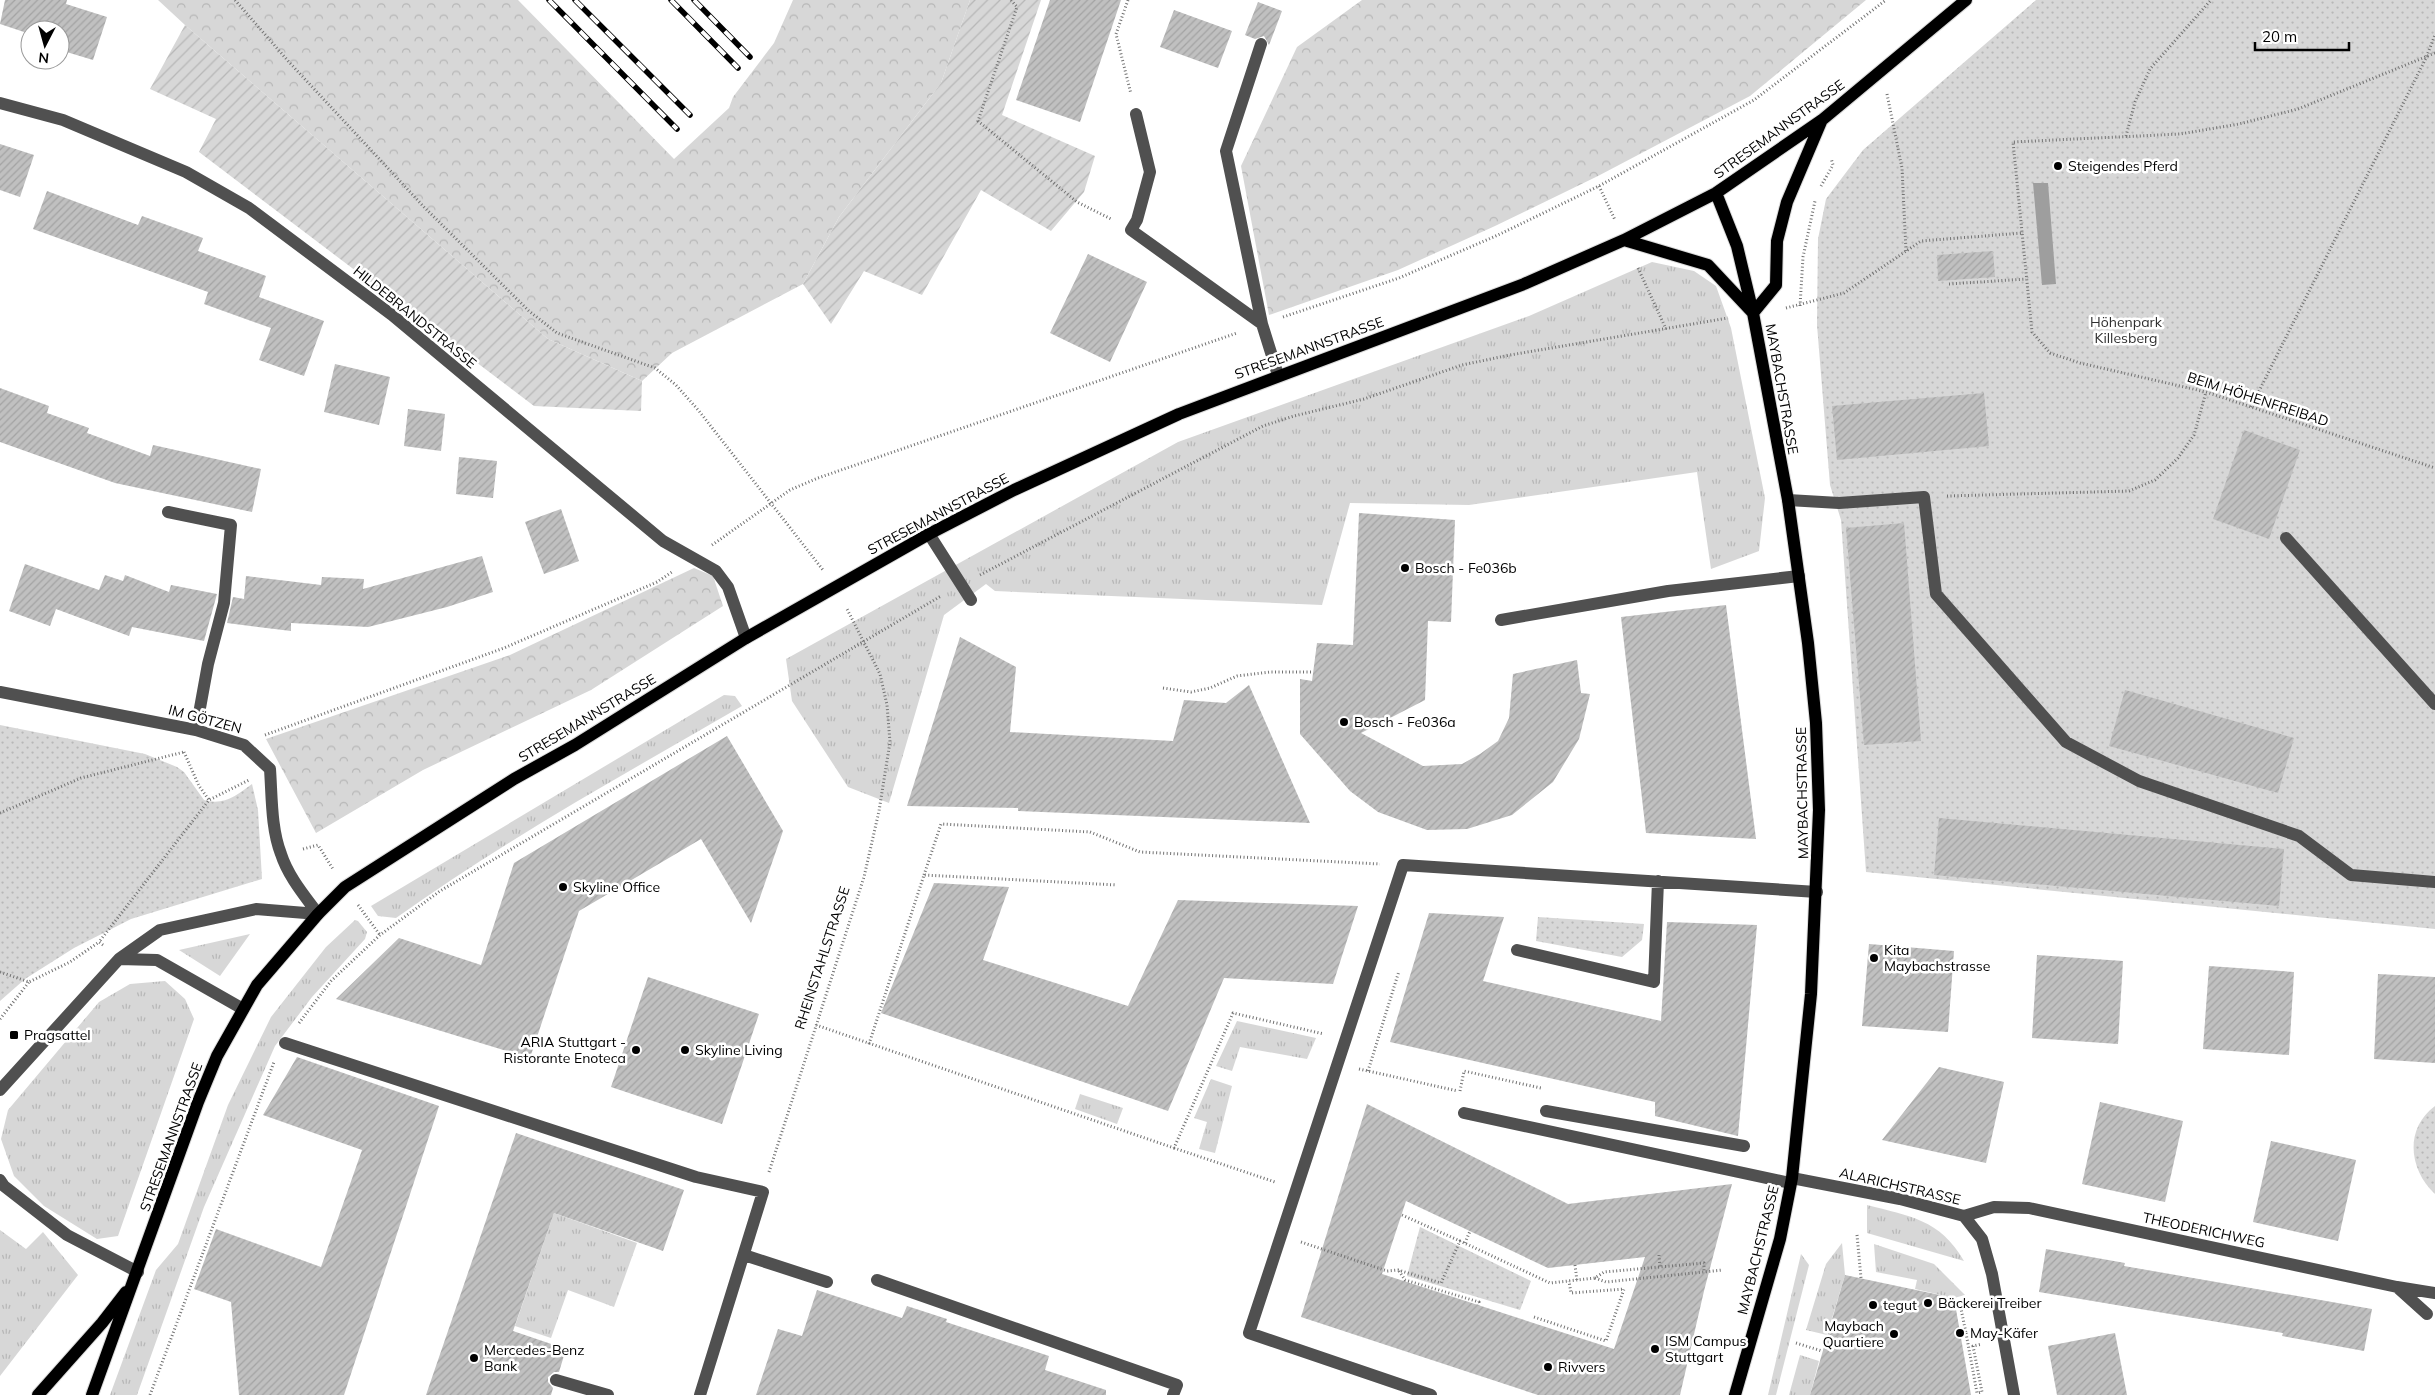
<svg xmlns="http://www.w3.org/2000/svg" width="2435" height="1395" viewBox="0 0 2435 1395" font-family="Mulish,sans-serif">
  <defs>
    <pattern id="grass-tufts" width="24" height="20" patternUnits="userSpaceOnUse" patternTransform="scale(1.25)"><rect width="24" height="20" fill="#d7d7d7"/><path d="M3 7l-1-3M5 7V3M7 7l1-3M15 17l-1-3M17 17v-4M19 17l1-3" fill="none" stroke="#b7b7b7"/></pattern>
    <pattern id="forest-crowns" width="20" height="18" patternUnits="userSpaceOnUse" patternTransform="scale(1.25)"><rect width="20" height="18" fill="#d7d7d7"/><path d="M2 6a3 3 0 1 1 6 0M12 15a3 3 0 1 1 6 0" fill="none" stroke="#b7b7b7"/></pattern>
    <pattern id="park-dots" width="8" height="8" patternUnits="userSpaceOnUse" patternTransform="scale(1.25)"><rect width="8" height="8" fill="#d7d7d7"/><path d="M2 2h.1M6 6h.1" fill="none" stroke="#b7b7b7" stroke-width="1.8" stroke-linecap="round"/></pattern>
    <pattern id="garden-furrows" width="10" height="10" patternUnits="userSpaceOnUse" patternTransform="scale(1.25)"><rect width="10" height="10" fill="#d7d7d7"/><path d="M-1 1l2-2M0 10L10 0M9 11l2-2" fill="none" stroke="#b7b7b7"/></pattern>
    <pattern id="building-hatch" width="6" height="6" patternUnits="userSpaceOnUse" patternTransform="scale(1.25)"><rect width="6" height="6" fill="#c0c0c0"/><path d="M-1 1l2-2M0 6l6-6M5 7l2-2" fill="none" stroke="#a3a3a3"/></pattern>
  </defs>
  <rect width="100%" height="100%" fill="#fff"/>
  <path fill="url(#grass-tufts)" d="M 1652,262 L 1694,271 L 1716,286 L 1731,328 L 1765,498 L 1759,551 L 1711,569 L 1697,472 L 1469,505 L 1350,503 L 1322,605 L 995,591 L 986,584 L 944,615 L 889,803 L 848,787 L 792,701 L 786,659 L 1178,442 L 1529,316 Z
    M 724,695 L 735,696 L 742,706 C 625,774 506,839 396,918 L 378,916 L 371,906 Z
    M 355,920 L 358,921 L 367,932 L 365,939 L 312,997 L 275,1046 L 204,1207 L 137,1395 L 110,1395 L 156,1270 L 178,1244 L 228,1105 L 271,1017 L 326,947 Z
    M 250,934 L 220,976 L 179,950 Z
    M 165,981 L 185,999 L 194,1019 L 118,1236 L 97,1239 L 44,1206 L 14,1176 L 1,1139 L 8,1110 L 99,1002 L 130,984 Z
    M 1237,1021 L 1316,1038 L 1307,1059 L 1240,1047 L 1232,1071 L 1216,1066 Z
    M 1211,1079 L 1232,1086 L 1215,1153 L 1199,1149 L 1207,1122 L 1194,1118 Z
    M 1080,1094 L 1123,1108 L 1117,1124 L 1075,1109 Z
    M 1867,1205 C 1909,1216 1940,1219 1964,1261 L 1867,1233 Z
    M 554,1213 L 637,1243 L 614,1307 L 568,1290 L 551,1338 L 515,1326 Z
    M 0,1230 L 26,1249 L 43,1232 L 78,1275 L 0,1376 Z
    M 1842,1243 L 1845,1275 L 1827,1335 L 1806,1330 L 1826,1264 Z
    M 1874,1244 L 1934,1264 L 1965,1295 L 1954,1298 L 1915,1289 L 1917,1280 L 1876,1272 Z
    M 1801,1254 L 1809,1265 L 1776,1395 L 1768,1395 Z
    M 1800,1355 L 1819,1361 L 1810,1395 L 1789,1395 Z"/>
  <path fill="url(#forest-crowns)" d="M 158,0 L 518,0 L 674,159 L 729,108 L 733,97 L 774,43 L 793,0 L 970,0 L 941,83 L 839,217 L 803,284 L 672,353 L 642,381 L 548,339 L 185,25 Z
    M 1362,0 L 1866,0 L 1750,96 L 1598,176 L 1495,226 L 1398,270 L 1269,315 L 1241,166 L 1297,47 Z
    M 694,568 L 713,576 L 723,606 L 591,690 L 423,770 L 316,833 L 266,739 L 510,655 Z"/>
  <path fill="url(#park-dots)" d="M 2036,0 L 2435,0 L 2435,929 L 1866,872 L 1841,520 L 1830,485 L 1817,325 L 1818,239 L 1826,199 L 1863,150 Z
    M 0,725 L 145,754 L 177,767 L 184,772 L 204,800 C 224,806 237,795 252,784 L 258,810 L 262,879 L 131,919 L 74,948 L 25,979 L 0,1001 Z
    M 1538,917 L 1644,924 L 1642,940 L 1622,957 L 1536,941 Z
    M 2435,1106 L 2435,1194 C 2409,1170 2404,1129 2435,1106 Z
    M 1420,1227 L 1531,1281 L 1520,1310 L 1407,1276 Z"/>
  <path fill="url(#garden-furrows)" d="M 970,0 L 1041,0 L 1002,115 L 1095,156 L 1084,192 L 1051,231 L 981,190 L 922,295 L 864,271 L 831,324 L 803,284 L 839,217 L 941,83 Z
    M 185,25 L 548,339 L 642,381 L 641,411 L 534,406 L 199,152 L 216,119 L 150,89 Z"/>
  <path fill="#9e9e9e" d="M 2033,183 L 2048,183 L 2056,284 L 2042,285 Z"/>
  <path fill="url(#building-hatch)" fill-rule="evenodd" d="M 5,0 L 67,0 L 66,4 L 107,17 L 93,60 L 60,50 L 60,30 L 30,30 L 30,34 L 0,24 Z
    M 1050,0 L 1121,0 L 1080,122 L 1016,100 Z
    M 1258,2 L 1282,11 L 1269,45 L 1264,36 L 1255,39 L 1245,35 Z
    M 1174,10 L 1232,31 L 1218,68 L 1160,47 Z
    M 0,144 L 34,155 L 20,197 L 0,190 Z
    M 47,191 L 138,225 L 142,216 L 203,238 L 198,251 L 266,276 L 259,297 L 324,321 L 304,376 L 259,360 L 271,328 L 204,304 L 208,292 L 33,229 Z
    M 1993,251 L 1995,277 L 1938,281 L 1937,255 Z
    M 1088,254 L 1147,282 L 1110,362 L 1050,333 Z
    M 335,364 L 390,377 L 379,425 L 324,412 Z
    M 0,388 L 49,406 L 47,413 L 89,428 L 87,433 L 150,456 L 153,445 L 261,469 L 252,512 L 115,483 L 0,442 Z
    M 1984,393 L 1989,446 L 1837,460 L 1832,406 Z
    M 408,409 L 445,414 L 441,451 L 404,446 Z
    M 2244,430 L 2300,450 L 2269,539 L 2213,519 Z
    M 459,457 L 497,461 L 493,498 L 456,494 Z
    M 561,509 L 579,561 L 544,574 L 525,522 Z
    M 1359,513 L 1455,520 L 1451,622 L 1428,621 L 1425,700 L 1361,733 L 1423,766 L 1462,764 L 1480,754 L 1498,741 L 1509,718 L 1513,674 L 1577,660 L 1581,693 L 1590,694 L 1579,739 L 1553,782 L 1512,815 L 1467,829 L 1427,830 L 1378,812 L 1350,791 L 1300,734 L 1300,679 L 1312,681 L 1317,643 L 1353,645 Z
    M 1904,523 L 1921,741 L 1864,745 L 1846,528 Z
    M 482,556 L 493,592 L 447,607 L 368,627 L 291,623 L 291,631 L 227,623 L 233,597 L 244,599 L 246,576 L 321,585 L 322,577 L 364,579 L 363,589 Z
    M 25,564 L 99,590 L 105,575 L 123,581 L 125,575 L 169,592 L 171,585 L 217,594 L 204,641 L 132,627 L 129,636 L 56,609 L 50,626 L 9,611 Z
    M 1726,605 L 1756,839 L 1646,833 L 1621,617 Z
    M 960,637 L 1016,667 L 1010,732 L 1173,741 L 1184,700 L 1226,703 L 1249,685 L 1310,823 L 1018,811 L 1018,808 L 907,806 Z
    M 2125,690 L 2294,738 L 2278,793 L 2109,746 Z
    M 727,736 L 783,831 L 751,923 L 701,839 L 579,911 L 530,1058 L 336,999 L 399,938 L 481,965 L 514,863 Z
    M 1939,818 L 2284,849 L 2279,906 L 1934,875 Z
    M 934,883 L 1009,887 L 983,960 L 1128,1006 L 1178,900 L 1358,906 L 1333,984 L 1224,978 L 1168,1111 L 881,1013 Z
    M 1429,913 L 1504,917 L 1483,981 L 1661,1021 L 1667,922 L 1757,925 L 1738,1136 L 1655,1116 L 1655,1102 L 1390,1042 Z
    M 1869,944 L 1954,951 L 1948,1032 L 1862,1026 Z
    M 2037,955 L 2123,961 L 2118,1044 L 2032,1038 Z
    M 2209,966 L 2294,972 L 2289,1055 L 2203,1049 Z
    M 2378,974 L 2435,977 L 2435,1063 L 2374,1059 Z
    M 648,977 L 759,1014 L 722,1124 L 611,1087 Z
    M 297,1057 L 439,1106 L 344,1395 L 239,1395 L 231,1302 L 194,1289 L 216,1229 L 321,1267 L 362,1150 L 263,1115 Z
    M 1939,1067 L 2004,1082 L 1986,1163 L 1882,1140 Z
    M 2100,1102 L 2183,1121 L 2165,1202 L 2082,1184 Z
    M 1367,1104 L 1568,1204 L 1732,1184 L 1704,1291 L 1680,1395 L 1538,1395 L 1301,1317 ZM 1406,1201 L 1548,1268 L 1645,1257 L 1614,1349 L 1382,1274 Z
    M 516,1133 L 684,1190 L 663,1251 L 554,1213 L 513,1331 L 566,1349 L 559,1372 L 554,1372 L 548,1377 L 548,1382 L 553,1388 L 551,1395 L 426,1395 Z
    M 2271,1141 L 2356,1160 L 2338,1241 L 2253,1222 Z
    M 2046,1249 L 2125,1263 L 2124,1266 L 2372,1309 L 2364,1351 L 2282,1336 L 2283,1333 L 2039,1292 Z
    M 1845,1275 L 1954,1298 L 1971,1395 L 1810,1395 Z
    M 817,1290 L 902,1318 L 907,1306 L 947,1319 L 946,1322 L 1049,1356 L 1045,1370 L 1106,1390 L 1106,1395 L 756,1395 L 778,1329 L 802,1336 Z
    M 2115,1333 L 2127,1395 L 2057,1395 L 2048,1346 Z"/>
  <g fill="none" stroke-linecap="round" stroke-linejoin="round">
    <g stroke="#dbdbdb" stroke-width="14">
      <path id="major" d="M 1716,193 L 1737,246 L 1753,313 L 1788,500 L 1808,643 L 1816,723 L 1819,810 L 1811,994 L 1792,1178 L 1780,1239 L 1735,1395
        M 1624,240 L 1708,265 L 1753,313
        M 1753,313 L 1776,285 L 1777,241 L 1787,202 L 1821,122
        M 38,1395 L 102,1323 L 126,1292
        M 92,1395 L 198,1102 L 217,1056 L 257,985 L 318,914 L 345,887 L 514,779 L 575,745 L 746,638 L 929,534 L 1014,490 L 1179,414 L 1524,284 L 1624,240 L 1716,193 L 1822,120 L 1966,0"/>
    </g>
    <path stroke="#727272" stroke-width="3" stroke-dasharray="1 2.5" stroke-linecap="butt" d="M 235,0 L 289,62 L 424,207 L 529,311 L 557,333 L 655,368 L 676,385 L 699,411 L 823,570
      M 1011,0 L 1017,7 L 978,121 L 1077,202 L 1111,219
      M 1128,0 L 1116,34 L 1131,94
      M 2435,53 L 2298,109 L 2239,124 L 2180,134 L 2013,142 L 2032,332 L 2050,353 L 2080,363 L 2206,392 L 2435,468
      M 1887,94 L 1902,168 L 1906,251
      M 2126,136 L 2135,102 L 2150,69 L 2211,0
      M 1599,186 L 1615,220
      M 1821,186 L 1833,165 L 1831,158
      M 1638,268 L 1666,329
      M 1949,284 L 2026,279
      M 1800,306 L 1803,257 L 1815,201
      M 1786,308 L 1844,293 L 1921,241 L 2022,233
      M 1283,317 L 1399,278 L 1498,235 L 1599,186 L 1754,100 L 1886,0
      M 2251,407 L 2426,58 L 2435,35
      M 1947,496 L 2129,491 L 2155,480 L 2178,458 L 2194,435 L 2206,392
      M 712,545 L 790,490 L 818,478 L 1237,333
      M 980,575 L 1263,426 L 1294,416 L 1364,399 L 1462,365 L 1510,355 L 1728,318
      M 1163,688 L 1191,692 L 1210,688 L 1237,676 L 1270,672 L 1313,672
      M 265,735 L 504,648 L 657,582 L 672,572
      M 184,752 L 199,786 L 209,800
      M 0,813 L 81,778 L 184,752
      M 303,849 L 318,845 L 333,869
      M 924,875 L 941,824 L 1090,832 L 1140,852 L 1380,864
      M 358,905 L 380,935
      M 103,945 L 99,942 L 209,800 L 249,780
      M 0,972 L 29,982 L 70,962 L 99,942
      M 0,1019 L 29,982
      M 299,1023 L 331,981 L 380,935 L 440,891 L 941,596
      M 816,1025 L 1174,1148 L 1233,1013 L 1324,1034
      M 869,1044 L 924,875 L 1117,885
      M 1359,1069 L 1458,1091
      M 1368,1071 L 1399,971
      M 1460,1091 L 1464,1071 L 1541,1088
      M 1174,1148 L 1275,1182
      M 769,1172 L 864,877 L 879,811 L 890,742 L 887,705 L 880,674 L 846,607
      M 1402,1215 L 1460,1241
      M 1857,1235 L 1861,1278
      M 1301,1242 L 1387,1271 L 1398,1270 L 1441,1283 L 1460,1241 L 1550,1283 L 1595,1278 L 1604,1272 L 1704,1263 L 1704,1272
      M 1465,1243 L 1470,1231
      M 1659,1255 L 1660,1267
      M 1575,1265 L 1577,1281
      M 1399,1271 L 1405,1280 L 1479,1302 L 1478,1305
      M 1595,1278 L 1606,1282 L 1723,1270
      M 1534,1317 L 1606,1341 L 1624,1289 L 1571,1293 L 1569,1281
      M 1960,1333 L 1966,1333 L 1961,1309 L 1976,1307
      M 1966,1333 L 1977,1393 L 1982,1392 L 1973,1346 L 1982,1344
      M 1796,1343 L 1822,1351
      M 150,1395 L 274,1062"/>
    <path stroke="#505050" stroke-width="12" d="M 1261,44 L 1226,151 L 1262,324 L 1278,375
      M 0,103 L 63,120 L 186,172 L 249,208 L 392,315 L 663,541 L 716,571 L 728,587 L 746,638
      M 1136,114 L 1150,172 L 1137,220 L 1131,230 L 1262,324
      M 1788,500 L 1839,503 L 1924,497 L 1936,594 L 2066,742 L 2139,781 L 2299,836 L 2351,875 L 2435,882
      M 168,512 L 231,525 L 224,603 L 208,664 L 196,730
      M 929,534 L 971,600
      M 2286,538 L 2435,704
      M 1501,620 L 1668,591 L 1799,576
      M 0,692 L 196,730 L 244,745 L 270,769 C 272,797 271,828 281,854 C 288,876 304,895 318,914
      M 1517,950 L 1654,982 L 1658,881
      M 119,959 L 157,960 L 243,1009
      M 285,1043 L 696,1177 L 763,1192 L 700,1395
      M 0,1090 L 119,959 L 160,930 L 256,909 L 318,914
      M 1546,1111 L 1744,1146
      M 1464,1113 L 1790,1183
      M 1792,1178 L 1900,1199 L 1964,1216 L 1982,1239 L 1992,1274 L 2014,1395
      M 0,1180 L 4,1186 L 67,1235 L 138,1272
      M 1964,1216 L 1994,1207 L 2029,1208 L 2397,1287 L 2427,1314
      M 744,1255 L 827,1282
      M 877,1280 L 1177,1385 L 1173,1395
      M 2397,1287 L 2435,1293
      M 556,1380 L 608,1395
      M 1431,1395 L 1249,1333 L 1403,865 L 1817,892"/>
    <use href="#major" stroke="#000" stroke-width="12"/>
    <g stroke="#000" stroke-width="5.5">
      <path id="rail" d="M 549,0 L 677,129
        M 575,0 L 690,115
        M 671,0 L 738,68
        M 694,0 L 750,57"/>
    </g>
    <use href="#rail" stroke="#fff" stroke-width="4" stroke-dasharray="11" stroke-linecap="butt"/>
  </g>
  <g fill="#000" stroke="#fff" stroke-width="2">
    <circle cx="2058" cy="166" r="5"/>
    <circle cx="1405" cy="568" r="5"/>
    <circle cx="1344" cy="722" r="5"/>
    <circle cx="563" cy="887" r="5"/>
    <circle cx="1874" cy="958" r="5"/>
    <rect x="9" y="1030" width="10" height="10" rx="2.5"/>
    <circle cx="636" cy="1050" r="5"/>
    <circle cx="685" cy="1050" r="5"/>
    <circle cx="1928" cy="1303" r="5"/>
    <circle cx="1873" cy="1305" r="5"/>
    <circle cx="1960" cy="1333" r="5"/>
    <circle cx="1894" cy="1334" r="5"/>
    <circle cx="1655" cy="1349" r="5"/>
    <circle cx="474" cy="1358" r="5"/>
    <circle cx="1548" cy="1367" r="5"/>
  </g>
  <g text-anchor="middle" stroke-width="5" stroke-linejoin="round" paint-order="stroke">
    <g font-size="14" fill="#000" stroke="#fff">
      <text transform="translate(1779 129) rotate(-36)" y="5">STRESEMANNSTRASSE</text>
      <text transform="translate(415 317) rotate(39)" y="5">HILDEBRANDSTRASSE</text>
      <text transform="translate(1309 348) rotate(-20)" y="5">STRESEMANNSTRASSE</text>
      <text transform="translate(1782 389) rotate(80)" y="5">MAYBACHSTRASSE</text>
      <text transform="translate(2258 399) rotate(18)" y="5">BEIM HÖHENFREIBAD</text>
      <text transform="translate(938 514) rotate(-28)" y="5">STRESEMANNSTRASSE</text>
      <text transform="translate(587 718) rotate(-31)" y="5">STRESEMANNSTRASSE</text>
      <text transform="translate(205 719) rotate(15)" y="5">IM GÖTZEN</text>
      <text transform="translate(1802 793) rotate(-91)" y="5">MAYBACHSTRASSE</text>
      <text transform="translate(822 958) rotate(-72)" y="5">RHEINSTAHLSTRASSE</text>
      <text transform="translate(171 1137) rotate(-70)" y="5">STRESEMANNSTRASSE</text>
      <text transform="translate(1900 1186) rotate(13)" y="5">ALARICHSTRASSE</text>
      <text transform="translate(2204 1230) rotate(12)" y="5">THEODERICHWEG</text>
      <text transform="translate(1758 1250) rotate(-76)" y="5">MAYBACHSTRASSE</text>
    </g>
    <g font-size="14" fill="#000" stroke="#fff" text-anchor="start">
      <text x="2068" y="171">Steigendes Pferd</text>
      <text x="1415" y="573">Bosch - Fe036b</text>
      <text x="1354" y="727">Bosch - Fe036a</text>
      <text x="573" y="892">Skyline Office</text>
      <text x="1884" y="955">Kita<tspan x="1884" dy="16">Maybachstrasse</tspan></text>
      <text x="24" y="1040">Pragsattel</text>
      <text x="626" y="1047" text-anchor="end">ARIA Stuttgart -<tspan x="626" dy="16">Ristorante Enoteca</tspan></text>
      <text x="695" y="1055">Skyline Living</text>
      <text x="1938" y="1308">Bäckerei Treiber</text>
      <text x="1883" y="1310">tegut</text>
      <text x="1884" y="1331" text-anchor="end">Maybach<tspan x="1884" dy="16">Quartiere</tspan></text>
      <text x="1970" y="1338">May-Käfer</text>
      <text x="1665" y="1346">ISM Campus<tspan x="1665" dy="16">Stuttgart</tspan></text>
      <text x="484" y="1355">Mercedes-Benz<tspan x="484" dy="16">Bank</tspan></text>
      <text x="1558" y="1372">Rivvers</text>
    </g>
    <g font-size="14" fill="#2e2e2e" stroke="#fff">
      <text x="2126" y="327">Höhenpark<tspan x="2126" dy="16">Killesberg</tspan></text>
    </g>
  </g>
  <g transform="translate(45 45) rotate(186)"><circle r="24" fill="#ffffff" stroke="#999999"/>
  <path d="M0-4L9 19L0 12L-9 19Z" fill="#000000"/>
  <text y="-8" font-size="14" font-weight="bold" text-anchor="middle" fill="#000000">N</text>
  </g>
  <path d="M2255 42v8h94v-8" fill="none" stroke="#000000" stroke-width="2.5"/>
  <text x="2262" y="42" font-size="15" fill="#000000" stroke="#ffffff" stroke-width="4" paint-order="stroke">20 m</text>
</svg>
